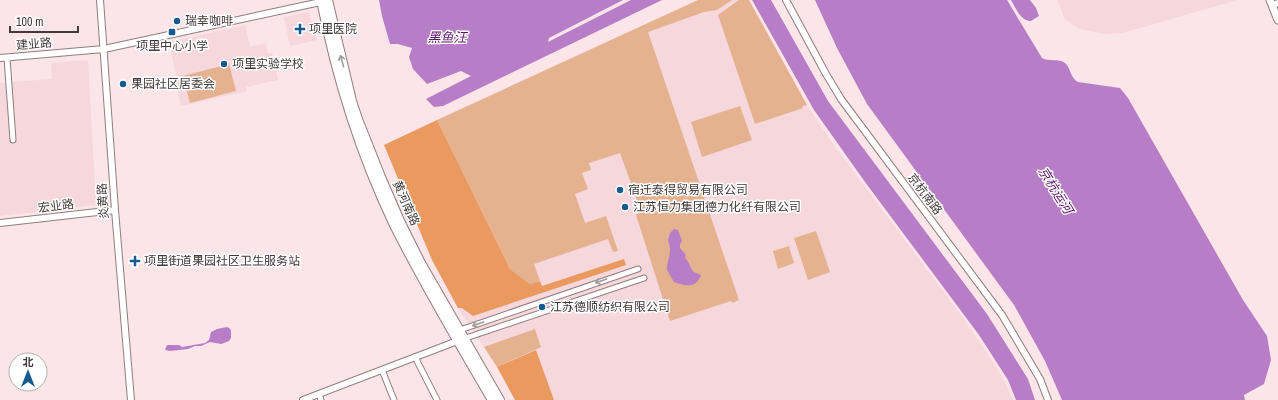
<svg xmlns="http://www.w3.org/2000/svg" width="1278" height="400" viewBox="0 0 1278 400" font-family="'Archivo Narrow','Noto Sans SC',sans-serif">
  <rect width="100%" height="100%" fill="#fbe5e9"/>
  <path fill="#f5d7dc" d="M 698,0 L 749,0 L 807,105 L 833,144 L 961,315 L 993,362 L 1005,382 L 1013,400 L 554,400 L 536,350 L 497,367 L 458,308 L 432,260 L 384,145 Z
    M 1057,0 L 1237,0 L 1123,33 L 1105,34 L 1080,29 L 1071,24 L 1065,19 Z
    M 309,12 L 317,40 L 290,46 L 284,17 Z
    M 245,25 L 250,47 L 266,43 L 268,53 L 272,53 L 278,80 L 246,87 L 247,91 L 181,106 L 174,76 L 176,75 L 169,42 Z
    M 88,60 L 96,205 L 0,216 L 0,83 L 52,79 L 51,63 Z"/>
  <path fill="#e5b28f" d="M 698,0 L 732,0 L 717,10 L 704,12 L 648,32 L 739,300 L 732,303 L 731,301 L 670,321 L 636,215 L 641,211 L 620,153 L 589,163 L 591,170 L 582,173 L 588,189 L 575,194 L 585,223 L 606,216 L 618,251 L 613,252 L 608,239 L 534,264 L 540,281 L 530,284 L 510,269 L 437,120 Z
    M 739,0 L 749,0 L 807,105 L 802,106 L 803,108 L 755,124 L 718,15 Z
    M 229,64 L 236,91 L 190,103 L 183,76 Z
    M 740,106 L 752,140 L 702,157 L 691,122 Z
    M 816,231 L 830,272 L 808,280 L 794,238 Z
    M 789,246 L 794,263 L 778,269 L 773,251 Z
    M 535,329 L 541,347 L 497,367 L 484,347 Z"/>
  <path fill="#ea995f" d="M 437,120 L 510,269 L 530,284 L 540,281 L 542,286 L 624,259 L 626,265 L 473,316 L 462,308 L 458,308 L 432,260 L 384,145 Z
    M 536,350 L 554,400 L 515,400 L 497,367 Z"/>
  <path fill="#b77dc6" d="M 379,0 L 623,0 L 549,38 L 548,42 L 631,0 L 662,0 L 443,106 L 434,107 L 426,99 L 471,76 L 461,71 L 427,84 L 413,69 L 409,57 L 412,48 L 398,44 L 390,44 L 382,16 Z
    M 752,0 L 771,0 L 828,101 L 987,314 L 1028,379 L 1035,400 L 1016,400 L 1008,380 L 979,335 L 865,182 L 814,110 Z
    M 815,0 L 1007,0 L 1042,58 C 1049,62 1059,58 1065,63 C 1071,68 1070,78 1078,82 L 1120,88 L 1128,98 L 1243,300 L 1267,336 L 1271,360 L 1264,384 L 1244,395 L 1245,400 L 1062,400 L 1045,361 L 1014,305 L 867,104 L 837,48 Z
    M 1011,0 L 1030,0 L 1036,8 L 1039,16 L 1031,21 C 1020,21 1016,8 1011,0 Z
    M 674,229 L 678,230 L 682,241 L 680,244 L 680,248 L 686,255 L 685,258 C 690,262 690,269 694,272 C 696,273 699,274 701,275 C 696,289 685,286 674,282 L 667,270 C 667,257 673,254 668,240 L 670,233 Z
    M 227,327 L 229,328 L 231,330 L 231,338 L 229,341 L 224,343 L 221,344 L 210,342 L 201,346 L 195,346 L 188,349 L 170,351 L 165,350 L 167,345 L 179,345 L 182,347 L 205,343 L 209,340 L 211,332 L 217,329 Z"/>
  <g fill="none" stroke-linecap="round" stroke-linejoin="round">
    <g stroke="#907c7f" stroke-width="7">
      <path id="minor" d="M 7,58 L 13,140
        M 457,331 L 638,269
        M 463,339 L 644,278
        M 415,357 L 437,400
        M 382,370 L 394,400
        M 319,394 L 321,400"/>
    </g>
    <g stroke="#907c7f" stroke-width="8">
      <path id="tertiary" d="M 100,0 L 115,210 L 131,400
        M 786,0 L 826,74 L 841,99 L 1002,315 L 1040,379 L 1048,400
        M 1272,5 L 1278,3
        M 0,58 L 104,49 L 325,1
        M 0,223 L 115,210
        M 303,400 L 460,340"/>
    </g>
    <g stroke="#907c7f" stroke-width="9">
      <path id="secondary" d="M 1270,0 L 1278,20"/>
    </g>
    <g stroke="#907c7f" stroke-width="10">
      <path id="primary" d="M 321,0 C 336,77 360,154 394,225 C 424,285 458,342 492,400
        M 328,0 L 352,101 L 358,119 L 381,177 L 401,223 L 421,263 L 500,400"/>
    </g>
    <use href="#minor" stroke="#fff" stroke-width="5"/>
    <use href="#tertiary" stroke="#fff" stroke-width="6"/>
    <use href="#secondary" stroke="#fff" stroke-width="7"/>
    <use href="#primary" stroke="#fff" stroke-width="8"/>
  </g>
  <defs><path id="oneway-shaft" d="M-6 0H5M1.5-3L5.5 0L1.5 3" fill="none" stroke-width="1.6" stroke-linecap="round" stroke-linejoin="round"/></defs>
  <g stroke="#a09c9c">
    <use href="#oneway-shaft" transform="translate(342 61) rotate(-105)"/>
    <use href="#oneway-shaft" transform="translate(601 281) rotate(161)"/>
    <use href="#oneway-shaft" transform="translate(478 324) rotate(161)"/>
  </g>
  <g fill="#165b8f" stroke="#fff" stroke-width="1.5">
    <circle cx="177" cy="21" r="4"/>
    <path d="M298 23h4v4h4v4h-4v4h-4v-4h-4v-4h4z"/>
    <rect x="168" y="28" width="8" height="8" rx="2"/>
    <circle cx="224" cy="64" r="4"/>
    <circle cx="123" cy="84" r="4"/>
    <circle cx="620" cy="190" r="4"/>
    <circle cx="625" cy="207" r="4"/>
    <path d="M133 255h4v4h4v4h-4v4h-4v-4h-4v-4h4z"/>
    <circle cx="542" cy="307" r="4"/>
  </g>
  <g text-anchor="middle" stroke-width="3" stroke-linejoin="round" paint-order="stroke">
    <g font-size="12" fill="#41393a" stroke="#fff" text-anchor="start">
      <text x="185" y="25">瑞幸咖啡</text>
      <text x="309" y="33">项里医院</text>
      <text x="172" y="50" text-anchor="middle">项里中心小学</text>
      <text x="232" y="68">项里实验学校</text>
      <text x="131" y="88">果园社区居委会</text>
      <text x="628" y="194">宿迁泰得贸易有限公司</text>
      <text x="633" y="211">江苏恒力集团德力化纤有限公司</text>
      <text x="144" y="265">项里街道果园社区卫生服务站</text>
      <text x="550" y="311">江苏德顺纺织有限公司</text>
    </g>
    <g font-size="12" fill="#41393a" stroke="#fff">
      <text transform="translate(34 44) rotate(-5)" y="4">建业路</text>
      <text transform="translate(925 194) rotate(53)" y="4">京杭南路</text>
      <text transform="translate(103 201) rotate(-94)" y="4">炎黄路</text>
      <text transform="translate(406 203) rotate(66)" y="4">黄河南路</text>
      <text transform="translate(56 206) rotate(-7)" y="4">宏业路</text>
    </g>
    <g font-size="13" font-style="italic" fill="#5d146e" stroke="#fff">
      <text x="447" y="42">黑鱼汪</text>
      <text transform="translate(1056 190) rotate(58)" y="5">京杭运河</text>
    </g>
  </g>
  <g transform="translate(28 372)"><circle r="19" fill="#ffffff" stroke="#b3b0b0"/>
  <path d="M0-3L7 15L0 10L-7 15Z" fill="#165b8f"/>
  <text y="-6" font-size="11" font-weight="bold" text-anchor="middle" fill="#41393a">北</text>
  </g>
  <path d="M10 26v6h68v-6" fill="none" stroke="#41393a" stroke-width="2"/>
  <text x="16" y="26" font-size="12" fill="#41393a" stroke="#ffffff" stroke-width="3" paint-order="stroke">100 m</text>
</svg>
